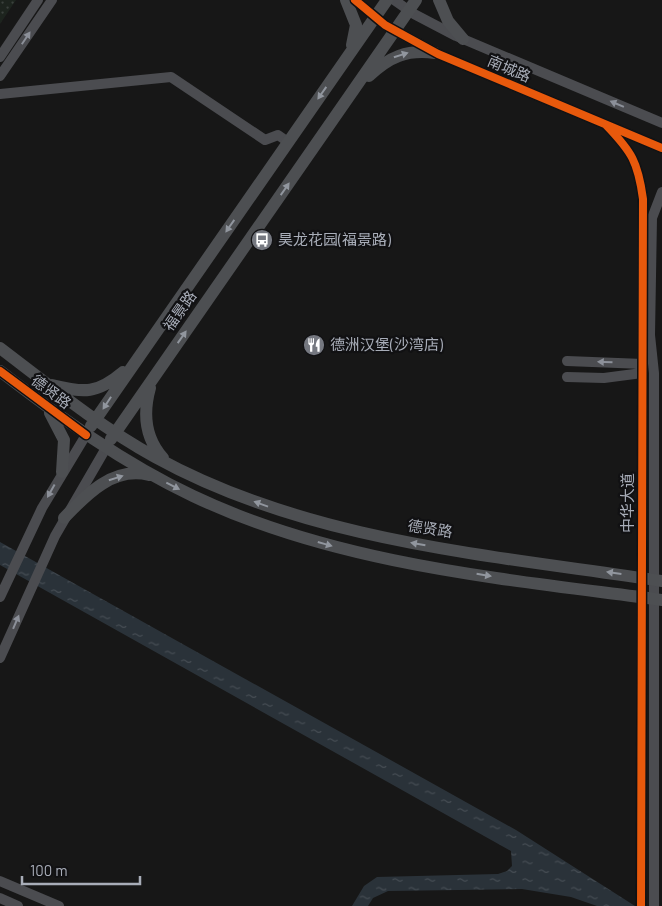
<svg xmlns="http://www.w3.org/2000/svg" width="662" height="906" viewBox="0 0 662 906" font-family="Barlow,'Noto Sans SC',sans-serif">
  <defs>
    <pattern id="park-dots" width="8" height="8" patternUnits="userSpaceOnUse" patternTransform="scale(1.25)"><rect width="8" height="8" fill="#1d241e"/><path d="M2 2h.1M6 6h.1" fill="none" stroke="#3b413d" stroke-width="1.8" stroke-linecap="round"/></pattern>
    <pattern id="water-ripples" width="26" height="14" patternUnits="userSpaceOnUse" patternTransform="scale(1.25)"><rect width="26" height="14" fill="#2a3239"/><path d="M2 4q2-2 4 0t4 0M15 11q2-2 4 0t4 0" fill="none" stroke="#464d54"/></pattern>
  </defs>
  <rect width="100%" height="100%" fill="#171717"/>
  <path fill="url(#park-dots)" d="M 0,0 L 16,0 L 0,24 Z"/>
  <path fill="url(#water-ripples)" d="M 0,542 L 516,830 L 635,906 L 597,906 L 571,897 L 522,889 L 388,891 L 373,898 L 368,906 L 352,906 L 364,886 L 377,877 L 498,874 L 507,871 L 512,866 L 511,851 L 0,565 Z"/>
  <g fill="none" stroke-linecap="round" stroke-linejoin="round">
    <path stroke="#4b4c50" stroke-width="10" d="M 355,0 L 385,25 L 438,54 L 662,148
      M 394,0 L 414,14 L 456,36 L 662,123
      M 0,57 L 38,0
      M 0,76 L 52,0
      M 0,94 L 171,77 L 265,140 L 278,135 L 288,142
      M 606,125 C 632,152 638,162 643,199 L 641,906
      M 567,361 L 643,364
      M 567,377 L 604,378 L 642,373
      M 0,597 L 42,508 L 86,435
      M 0,658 L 55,536 L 106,448
      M 0,881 L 59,906
      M 0,898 L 18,906
      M 654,906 L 654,373 L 650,335 L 652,218 L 662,192"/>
    <path stroke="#4d4f52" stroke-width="12" d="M 346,0 L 356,25 L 352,45
      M 439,0 L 448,21 L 463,39
      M 369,76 C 389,57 407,49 435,53
      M 0,348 C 50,386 99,426 155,457 C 309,542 491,555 662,581
      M 0,371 C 61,418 123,463 193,496 C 338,565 505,579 662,600
      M 52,385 C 85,393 97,394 123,372
      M 150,388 C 143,413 145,438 163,458
      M 50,413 L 64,440 L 62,472
      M 91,426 L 387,0
      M 111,439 L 416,0
      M 64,518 C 86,495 113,466 149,475"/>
    <g stroke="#111113" stroke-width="11">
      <path id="cycleway" d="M 355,0 L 385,25 L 438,54 L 662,148
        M 606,125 C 632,152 638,162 643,199 L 641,906
        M 0,371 L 86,435"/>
    </g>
    <use href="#cycleway" stroke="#e8590c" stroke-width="8"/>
  </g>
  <defs><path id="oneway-solid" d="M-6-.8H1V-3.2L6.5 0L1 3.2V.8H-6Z" transform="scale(1.25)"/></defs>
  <g fill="#8c9099">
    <use href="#oneway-solid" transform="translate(26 38) rotate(-56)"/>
    <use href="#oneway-solid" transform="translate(617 104) rotate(-157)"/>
    <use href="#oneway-solid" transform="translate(605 362) rotate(-178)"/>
    <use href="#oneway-solid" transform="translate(51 491) rotate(119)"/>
    <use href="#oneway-solid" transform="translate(16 622) rotate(-67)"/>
  </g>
  <g fill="#91969e">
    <use href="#oneway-solid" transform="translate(401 55) rotate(-18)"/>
    <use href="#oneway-solid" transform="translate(322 93) rotate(125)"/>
    <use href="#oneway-solid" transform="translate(285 189) rotate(-55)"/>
    <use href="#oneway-solid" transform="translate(230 226) rotate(125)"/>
    <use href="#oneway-solid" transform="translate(182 337) rotate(-55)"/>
    <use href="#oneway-solid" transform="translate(107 403) rotate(123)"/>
    <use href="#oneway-solid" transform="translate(116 478) rotate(-18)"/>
    <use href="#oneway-solid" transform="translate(173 486) rotate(27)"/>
    <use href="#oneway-solid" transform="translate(261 504) rotate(-160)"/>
    <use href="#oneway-solid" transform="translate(325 544) rotate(16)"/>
    <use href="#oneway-solid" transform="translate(418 544) rotate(-170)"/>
    <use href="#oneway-solid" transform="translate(614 573) rotate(-172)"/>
    <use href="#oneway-solid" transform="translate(484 575) rotate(9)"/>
  </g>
  <defs>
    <g id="bus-disc" transform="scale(1.125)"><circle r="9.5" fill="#757880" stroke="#111113"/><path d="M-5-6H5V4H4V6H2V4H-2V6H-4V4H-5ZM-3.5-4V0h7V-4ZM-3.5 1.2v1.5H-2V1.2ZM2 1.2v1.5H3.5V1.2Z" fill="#fff"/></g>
    <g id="restaurant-disc" transform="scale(1.125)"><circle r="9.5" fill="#757880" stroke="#111113"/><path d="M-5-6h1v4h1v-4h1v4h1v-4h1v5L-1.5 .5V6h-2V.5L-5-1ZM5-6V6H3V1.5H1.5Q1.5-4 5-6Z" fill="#fff"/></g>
  </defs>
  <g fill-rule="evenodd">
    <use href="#bus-disc" x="262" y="240"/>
    <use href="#restaurant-disc" x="314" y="345"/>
  </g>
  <g text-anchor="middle" stroke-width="4.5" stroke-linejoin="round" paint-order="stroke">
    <g font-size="15" fill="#a8adb8" stroke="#111113">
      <text transform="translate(509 69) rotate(23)" y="5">南城路</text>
      <text transform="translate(180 311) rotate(-55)" y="5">福景路</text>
      <text transform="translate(51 392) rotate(37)" y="5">德贤路</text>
      <text transform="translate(628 503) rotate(-90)" y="5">中华大道</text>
      <text transform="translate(430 529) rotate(9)" y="5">德贤路</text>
    </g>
    <g font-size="15" fill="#a8adb8" stroke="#111113" text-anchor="start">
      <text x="278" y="245">昊龙花园(福景路)</text>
      <text x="330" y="350">德洲汉堡(沙湾店)</text>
    </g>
  </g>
  <path d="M22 876v8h118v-8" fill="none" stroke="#a8adb8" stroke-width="2.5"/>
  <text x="30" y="876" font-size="15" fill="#a8adb8" stroke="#111113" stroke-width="4" paint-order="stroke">100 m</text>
</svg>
